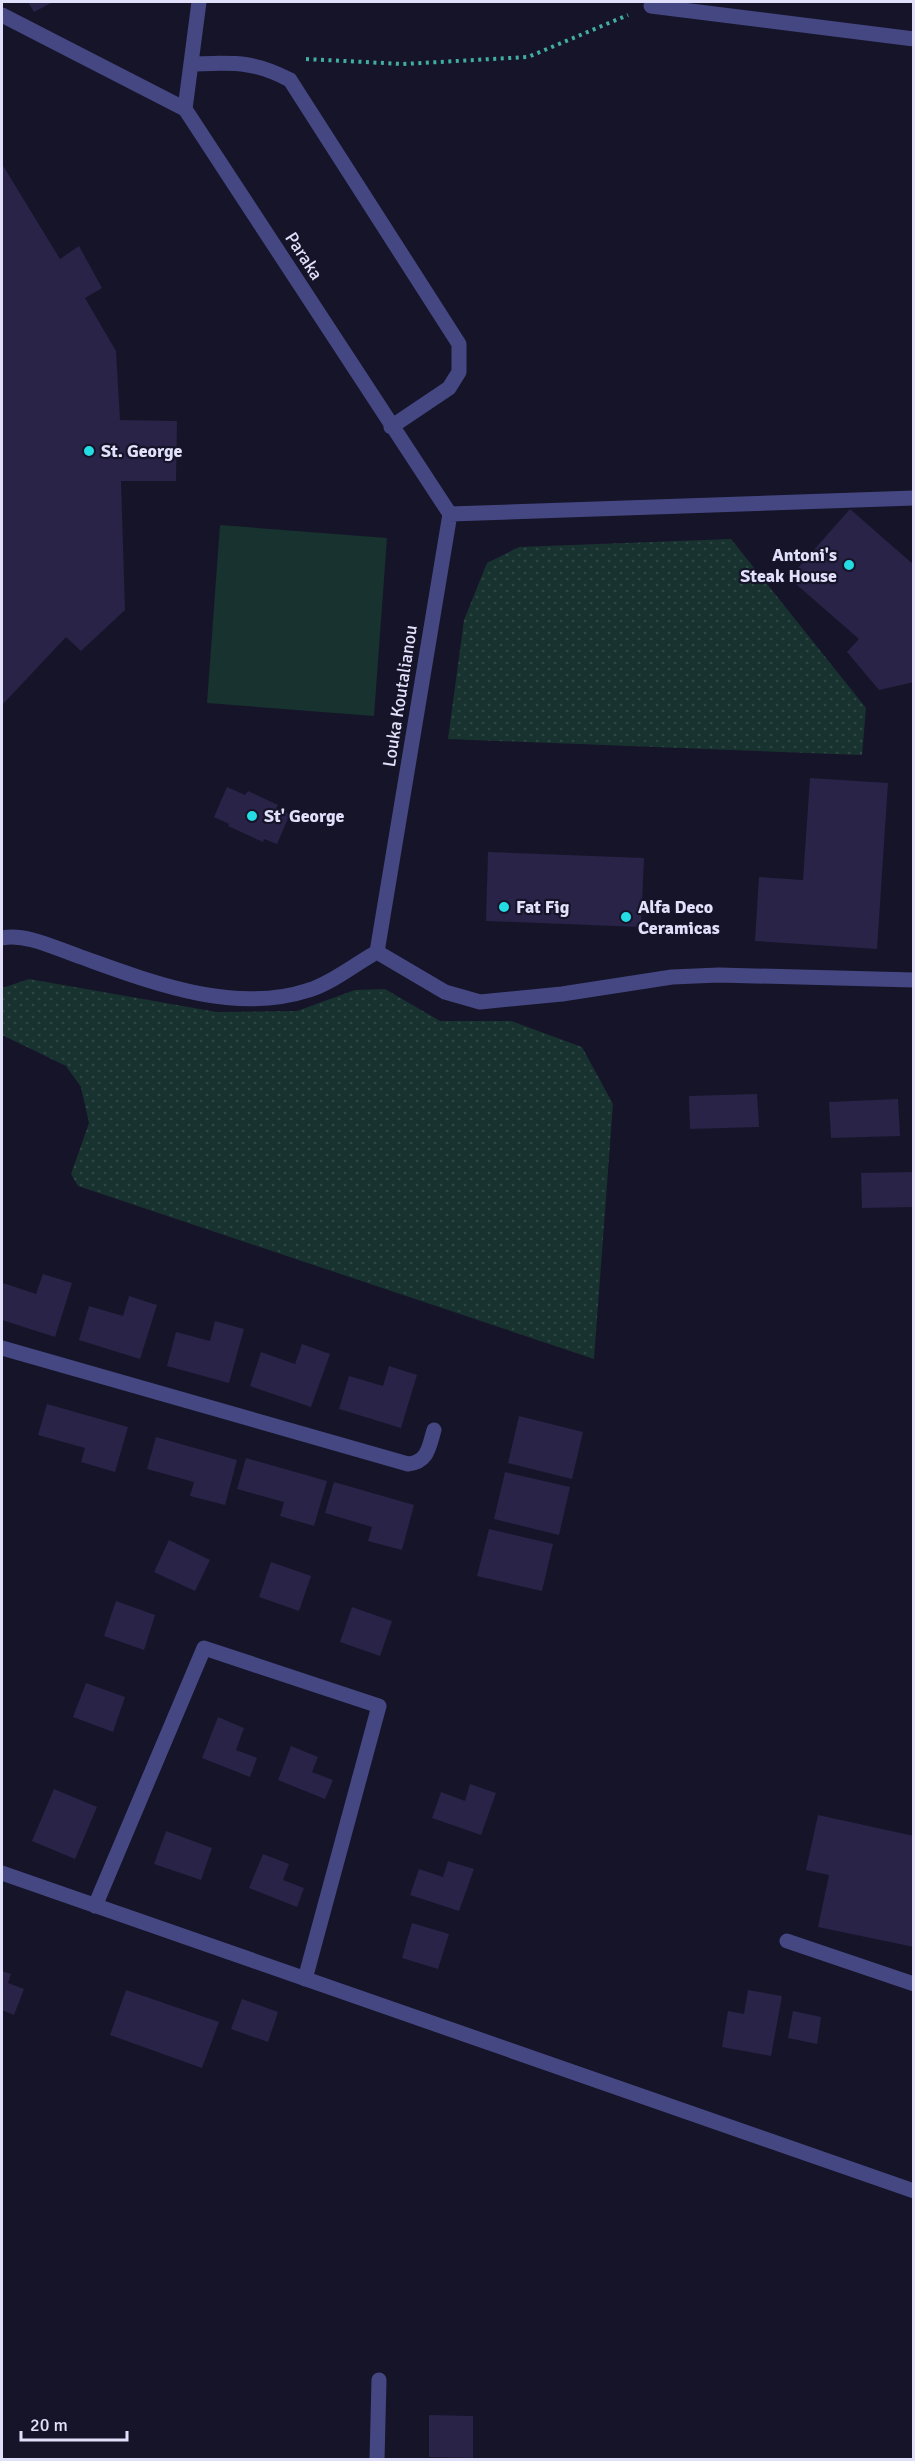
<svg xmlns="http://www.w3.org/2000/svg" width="915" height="2461" viewBox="0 0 915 2461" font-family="Signika,sans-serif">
  <defs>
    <pattern id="grass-dots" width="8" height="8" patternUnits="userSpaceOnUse" patternTransform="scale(1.5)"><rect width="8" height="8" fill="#18322f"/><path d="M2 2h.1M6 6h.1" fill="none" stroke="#2e4644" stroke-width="1.8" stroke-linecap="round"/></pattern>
  </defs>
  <rect width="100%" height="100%" fill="#161429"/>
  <path fill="url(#grass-dots)" d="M 731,539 L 866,708 L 862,755 L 448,739 L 464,620 L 487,563 L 519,547 Z
    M 29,979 L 217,1012 L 297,1011 L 355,990 L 385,989 L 440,1021 L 511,1021 L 582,1047 L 613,1104 L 594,1359 L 78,1186 L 71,1174 L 89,1123 L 81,1087 L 66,1066 L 2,1035 L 2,988 Z"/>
  <path fill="#18322f" d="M 220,525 L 387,538 L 374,716 L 207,703 Z"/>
  <path fill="#282347" d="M 28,2 L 53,2 L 34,12 Z
    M 2,164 L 60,259 L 79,246 L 102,288 L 85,298 L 116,351 L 120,420 L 177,421 L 176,481 L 121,481 L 125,610 L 81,651 L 66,637 L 2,705 Z
    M 850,509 L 914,565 L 914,682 L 879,690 L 847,652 L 859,639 L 789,578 Z
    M 810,778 L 888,783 L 877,949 L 755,941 L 759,877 L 803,880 Z
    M 227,787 L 245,795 L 248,791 L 278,805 L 276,808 L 290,814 L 277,844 L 264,839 L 263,842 L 228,826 L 229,824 L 214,817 Z
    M 488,852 L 644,858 L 641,927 L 486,921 Z
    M 757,1094 L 759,1127 L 690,1129 L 689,1096 Z
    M 898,1099 L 900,1136 L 831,1138 L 829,1102 Z
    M 914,1172 L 914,1207 L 862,1208 L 861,1173 Z
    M 43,1274 L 72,1283 L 55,1337 L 2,1320 L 3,1283 L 36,1294 Z
    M 129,1296 L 157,1305 L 140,1359 L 79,1340 L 89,1306 L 123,1316 Z
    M 215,1321 L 244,1329 L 229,1383 L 167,1366 L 176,1332 L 210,1341 Z
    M 302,1344 L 330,1354 L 311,1407 L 250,1386 L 261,1352 L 295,1364 Z
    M 389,1366 L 417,1375 L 401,1428 L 339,1409 L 349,1376 L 383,1386 Z
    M 47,1404 L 128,1427 L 115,1472 L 81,1462 L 85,1448 L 38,1435 Z
    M 519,1416 L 583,1432 L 572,1479 L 508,1463 Z
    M 156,1437 L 237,1460 L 225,1505 L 190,1496 L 194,1482 L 147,1469 Z
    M 246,1458 L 327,1481 L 314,1526 L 280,1516 L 284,1502 L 237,1489 Z
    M 505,1472 L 570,1487 L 559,1535 L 494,1519 Z
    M 334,1482 L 414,1505 L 402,1550 L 368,1541 L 372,1527 L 325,1513 Z
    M 489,1529 L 553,1544 L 542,1591 L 477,1576 Z
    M 169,1540 L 210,1560 L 195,1591 L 154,1572 Z
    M 271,1562 L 311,1576 L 299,1611 L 259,1597 Z
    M 116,1601 L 155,1615 L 144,1650 L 104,1636 Z
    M 352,1607 L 392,1621 L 380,1656 L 340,1642 Z
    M 86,1683 L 125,1697 L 113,1732 L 73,1717 Z
    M 218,1717 L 244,1728 L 236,1750 L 257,1758 L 250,1777 L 202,1758 Z
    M 291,1746 L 318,1757 L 312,1772 L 333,1780 L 325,1799 L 278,1780 Z
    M 470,1784 L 496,1793 L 481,1835 L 432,1818 L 441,1792 L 465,1801 Z
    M 54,1789 L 97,1807 L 75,1859 L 32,1841 Z
    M 818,1815 L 914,1836 L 914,1947 L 818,1927 L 829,1875 L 806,1870 Z
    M 166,1831 L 212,1848 L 201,1880 L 154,1864 Z
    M 263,1854 L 289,1864 L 283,1880 L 304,1888 L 297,1907 L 249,1888 Z
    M 448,1861 L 474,1869 L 459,1911 L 410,1895 L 419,1869 L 443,1877 Z
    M 412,1923 L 449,1934 L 438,1969 L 402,1958 Z
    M 2,1971 L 11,1974 L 8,1983 L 24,1989 L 14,2015 L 2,2010 Z
    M 126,1990 L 219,2022 L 202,2068 L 110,2035 Z
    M 748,1990 L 782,1996 L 771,2056 L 722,2047 L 728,2011 L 744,2014 Z
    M 242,1999 L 278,2012 L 268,2042 L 231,2029 Z
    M 793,2011 L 821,2017 L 817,2044 L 788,2038 Z
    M 429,2415 L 473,2416 L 473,2458 L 429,2457 Z"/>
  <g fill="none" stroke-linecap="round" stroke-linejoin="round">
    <path stroke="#41aea1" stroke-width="4" stroke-dasharray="3 4.5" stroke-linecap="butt" d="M 306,59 L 403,64 L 528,57 L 628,15"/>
    <path stroke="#454782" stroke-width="15" d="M 199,2 L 185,109 L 450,514
      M 651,6 L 914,39
      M 2,15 L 185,109
      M 191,64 C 233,63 252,60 290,80 L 459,344 L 459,372 L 449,388 L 391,427
      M 450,514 L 914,498
      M 2,938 C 27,933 57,949 81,957 C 151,982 234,1015 309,990 C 332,983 355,964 377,952
      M 377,952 L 445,992 L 480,1002 L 562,994 L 672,977 L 719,975 L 914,980
      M 377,952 L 450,514
      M 2,1348 L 408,1464 C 428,1462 429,1447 434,1430
      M 2,1873 L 914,2191
      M 95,1906 L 204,1648 L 379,1706 L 305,1979
      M 787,1941 L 914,1984
      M 377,2460 L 379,2380"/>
  </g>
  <g fill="#24dce3" stroke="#161429" stroke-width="2">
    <circle cx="89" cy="451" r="6"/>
    <circle cx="849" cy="565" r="6"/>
    <circle cx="252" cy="816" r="6"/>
    <circle cx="504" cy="907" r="6"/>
    <circle cx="626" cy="917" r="6"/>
  </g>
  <g text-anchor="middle" stroke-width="4.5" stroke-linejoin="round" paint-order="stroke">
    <g font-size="18" fill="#e1e0fb" stroke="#161429">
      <text transform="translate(304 256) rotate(57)" y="6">Paraka</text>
      <text transform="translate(400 696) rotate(-81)" y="6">Louka Koutalianou</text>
    </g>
    <g font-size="18" font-weight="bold" fill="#e1e0fb" stroke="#161429" text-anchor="start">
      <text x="101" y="457">St. George</text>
      <text x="837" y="561" text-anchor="end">Antoni's<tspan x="837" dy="21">Steak House</tspan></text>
      <text x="264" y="822">St' George</text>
      <text x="516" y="913">Fat Fig</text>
      <text x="638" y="913">Alfa Deco<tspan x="638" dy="21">Ceramicas</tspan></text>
    </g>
  </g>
  <rect width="915" height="2461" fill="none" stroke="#e1e0fb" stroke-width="6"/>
  <path d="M21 2431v9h106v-9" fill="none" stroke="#e1e0fb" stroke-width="3"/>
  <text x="30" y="2431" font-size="18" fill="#e1e0fb" stroke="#161429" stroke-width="4.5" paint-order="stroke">20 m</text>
</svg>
